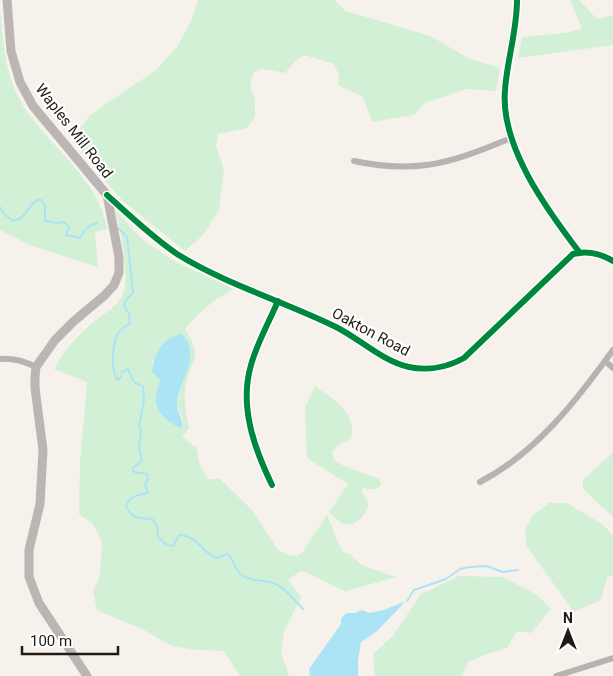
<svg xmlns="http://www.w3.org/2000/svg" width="613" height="676" viewBox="0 0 613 676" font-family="Roboto,sans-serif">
  <rect width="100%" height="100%" fill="#f7f1eb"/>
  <path fill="#d2f0d6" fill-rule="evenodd" d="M 198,0 L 334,0 L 346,11 L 430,36 L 468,58 L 500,68 L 496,91 L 467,89 L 425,103 L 414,115 L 372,122 L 363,97 L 338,85 L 339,75 L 334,64 L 304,55 L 295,61 L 285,73 L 262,69 L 254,72 L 250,86 L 255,99 L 255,117 L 247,128 L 218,134 L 216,146 L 224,169 L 219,210 L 203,235 L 185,251 L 124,202 L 106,182 L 72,139 L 90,115 L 156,70 L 177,47 L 192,19 Z
    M 570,0 L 579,0 L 597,19 L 613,15 L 613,45 L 518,58 L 522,37 L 565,33 L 582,29 Z
    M 0,8 C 3,44 5,79 26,110 C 53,150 99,180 107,229 L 95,232 L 98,267 L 32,246 L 0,230 Z
    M 116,211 L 143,240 L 176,262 L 233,289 C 215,299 198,313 185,329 C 205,361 190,358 185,388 C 183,400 187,416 189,428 L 182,437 L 196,447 L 200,465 L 208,479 L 220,479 L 252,510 L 278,550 L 289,555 L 297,556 L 302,553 L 327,515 L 340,547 L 344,553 L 350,554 L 362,565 L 396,577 L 346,591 L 340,589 L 306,572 L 300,571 L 288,580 L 301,597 L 284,632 L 281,652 L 289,676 L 240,676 L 224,651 L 198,650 L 172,646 L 146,631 L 97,610 L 93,591 L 100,575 L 102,542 L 93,524 L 79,514 L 80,463 L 87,382 L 54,369 C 63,352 76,337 91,324 C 101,315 115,309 122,296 C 131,279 120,231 116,211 ZM 185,337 L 189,347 L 190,360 L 180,391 L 177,404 L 183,420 L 173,424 L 160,413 L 160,380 L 154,375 L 152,363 L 154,359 Z
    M 315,386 C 332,399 358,412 351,438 L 336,447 L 332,452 L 334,460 L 342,465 L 379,479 L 381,484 C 376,492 371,489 363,488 L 361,490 L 369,504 C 366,514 355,530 342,523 C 338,520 333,516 329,512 L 348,484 L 307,458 L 305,408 Z
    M 613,452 L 613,517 L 583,489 L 583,480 Z
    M 549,503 L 567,503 L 602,524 L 613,535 L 613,575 L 607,577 L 601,600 L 574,612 L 527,547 L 525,530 L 533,515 Z
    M 459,576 L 503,577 L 537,595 L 551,609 L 531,633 L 517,631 L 507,648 L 487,654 L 468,662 L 462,676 L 375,676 L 373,654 L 393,636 L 420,595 Z"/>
  <path fill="#ace4f6" d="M 182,334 C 203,356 178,381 177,404 C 177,412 183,418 182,427 L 180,428 C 169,422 154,412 156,397 C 156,391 159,386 160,380 L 152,372 C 153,355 163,337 182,334 Z
    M 406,601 L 377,631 L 361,642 L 358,660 L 358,676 L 310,676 L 309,669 L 341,624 L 341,618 L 347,613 L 355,613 L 362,610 L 369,613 L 384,610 Z"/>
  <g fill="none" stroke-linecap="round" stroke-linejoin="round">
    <path stroke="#ace4f6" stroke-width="2" d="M 0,207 L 4,214 L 13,221 L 21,218 L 36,200 L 42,200 L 45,206 L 45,221 L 58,223 L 64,222 L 69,227 L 66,235 L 80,238 C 84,230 88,225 97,223
      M 118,228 L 127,237 L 133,293 L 126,300 L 124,306 L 129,313 L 130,324 C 126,326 122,328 120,331 C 112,340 110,371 118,380 L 121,377 L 122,372 L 128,369 C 133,379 131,383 143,386 L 144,400 L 139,427 L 141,431 L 139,447 L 142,461 L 133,468 L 134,472 L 147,474 L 148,479 L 145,485 L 148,493 C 138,495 128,496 126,507 C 133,519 139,518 152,519 L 157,525 L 158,537 L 167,545 L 173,546 L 179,535 C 199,536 201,553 217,558 L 228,554 C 234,560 235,571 243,576 C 250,581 262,580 270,582 C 283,585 294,600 303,609
      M 407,601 L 414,590 L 446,579 L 460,569 L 470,567 L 486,566 L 503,572 L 518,570"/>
    <path stroke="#b6b3b3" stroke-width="6" d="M 517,0 C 517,31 507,60 505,90 C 500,146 547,210 580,253
      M 354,161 C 377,166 403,168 427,165 C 456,161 484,149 511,138
      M 108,196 C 130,216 152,237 178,254 C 226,285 284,302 336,327 C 360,339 382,362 409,367 C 428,370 448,367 464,358 L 573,254 C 588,250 600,253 613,261
      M 0,359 C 13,358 24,361 36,367
      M 605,361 L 613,368
      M 480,482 C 536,453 577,400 613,350
      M 272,485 C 254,448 239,406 251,365 C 257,343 269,322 278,301
      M 556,676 L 613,658"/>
    <path stroke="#bbb6b4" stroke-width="9" d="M 7,0 L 11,51 L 20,82 L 33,106 L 107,195 L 119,257 L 119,273 L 114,285 L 105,295 L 74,321 L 55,340 L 36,367 L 35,377 L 35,388 L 43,450 L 40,504 L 29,550 L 29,577 L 39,603 L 87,676"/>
    <g stroke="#fff" stroke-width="9">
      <path id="cycleway" d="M 517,0 C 517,31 507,60 505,90 C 500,146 547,210 580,253
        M 107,195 C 130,216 152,237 177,254 C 225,284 285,302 336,327 C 360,339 382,361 409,367 C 428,371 448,367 464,358 L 573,254 C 588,250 600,253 613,261
        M 272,485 C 254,448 239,406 251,365 C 257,343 269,322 278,301"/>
    </g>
    <use href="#cycleway" stroke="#00873e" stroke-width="6"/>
  </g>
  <g text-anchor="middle" stroke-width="4.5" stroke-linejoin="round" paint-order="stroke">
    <g font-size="15" fill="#221b15" stroke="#fff">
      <text transform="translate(74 131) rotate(52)" y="5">Waples Mill Road</text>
      <text transform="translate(371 332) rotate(28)" y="5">Oakton Road</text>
    </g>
  </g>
  <g transform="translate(568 631)" stroke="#ffffff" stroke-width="4" paint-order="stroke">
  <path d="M0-4L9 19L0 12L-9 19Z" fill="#221b15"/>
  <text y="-8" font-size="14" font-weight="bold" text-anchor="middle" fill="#221b15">N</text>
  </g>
  <path d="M22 646v8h96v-8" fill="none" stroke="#221b15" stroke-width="2.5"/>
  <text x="30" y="646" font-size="15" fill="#221b15" stroke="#ffffff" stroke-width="4" paint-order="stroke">100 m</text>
</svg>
